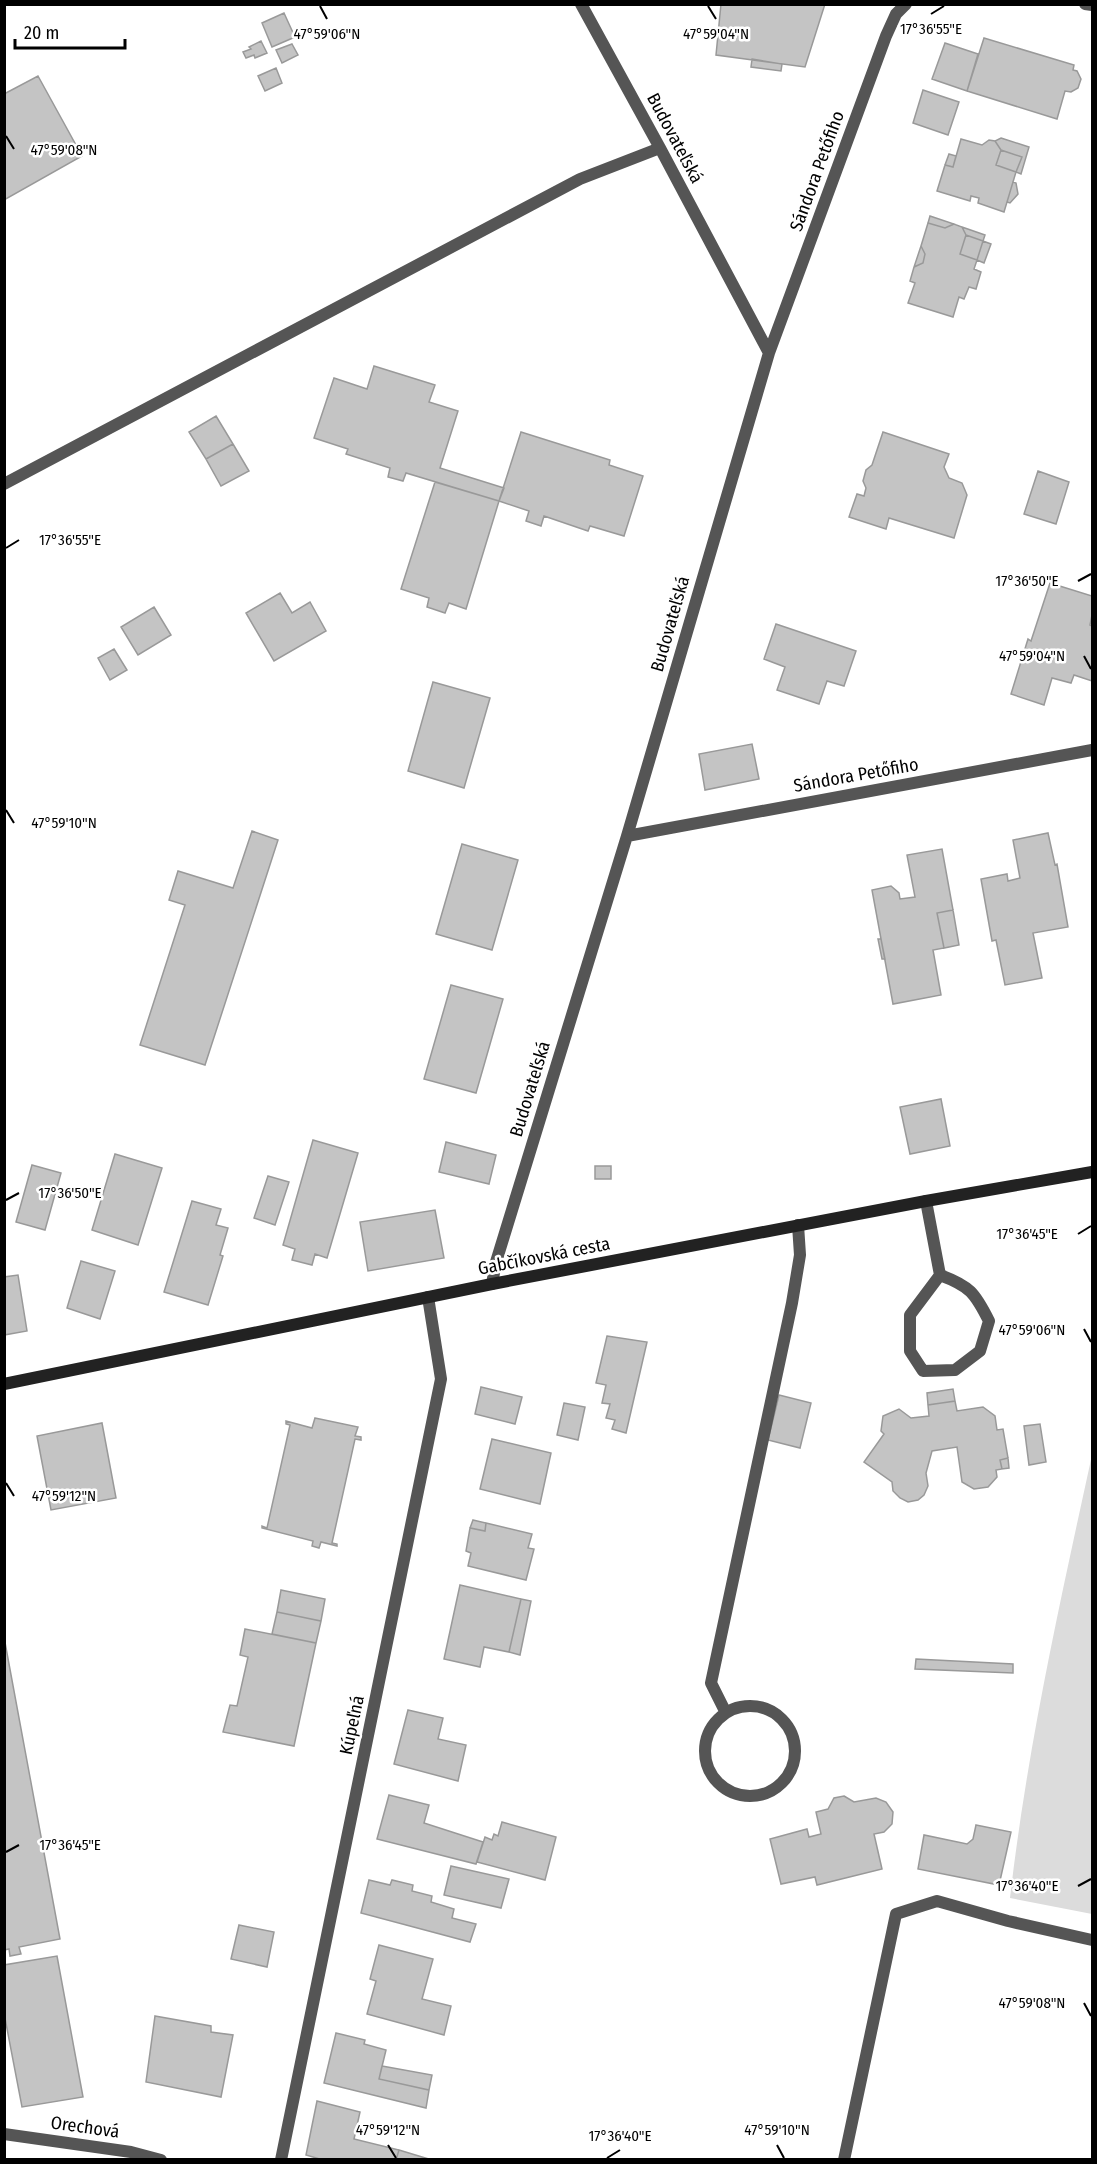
<svg xmlns="http://www.w3.org/2000/svg" width="1097" height="2164" viewBox="0 0 1097 2164" font-family="'Fira Sans Condensed',sans-serif">
  <rect width="100%" height="100%" fill="#fff"/>
  <path fill="#dcdcdc" d="M 1092,1455 L 1092,1914 L 1010,1898 C 1027,1749 1060,1602 1092,1455 Z"/>
  <path fill="#c4c4c4" stroke="#999" stroke-width="1.5" d="M 721,4 L 825,4 L 805,67 L 716,55 Z
    M 284,13 L 295,37 L 272,47 L 262,23 Z
    M 984,38 L 1074,65 L 1073,70 L 1077,71 L 1081,79 L 1078,88 L 1071,92 L 1065,91 L 1057,119 L 967,91 Z
    M 261,41 L 267,53 L 255,58 L 254,55 L 246,58 L 243,52 L 251,49 L 249,47 Z
    M 945,43 L 978,54 L 967,91 L 932,79 Z
    M 292,44 L 298,55 L 282,63 L 276,50 Z
    M 752,59 L 782,64 L 781,71 L 751,67 Z
    M 276,68 L 282,83 L 265,91 L 258,76 Z
    M 38,76 L 82,156 L 4,200 L 4,94 Z
    M 923,90 L 959,102 L 948,135 L 913,123 Z
    M 1001,138 L 1029,147 L 1021,174 L 1016,172 L 1022,157 L 1001,150 L 995,141 Z
    M 961,139 L 982,145 L 989,140 L 995,141 L 1001,150 L 996,165 L 1016,172 L 1004,212 L 978,203 L 979,198 L 971,196 L 970,201 L 937,191 L 945,165 L 953,167 Z
    M 1001,150 L 1022,157 L 1016,172 L 996,165 Z
    M 949,154 L 956,156 L 953,167 L 945,165 Z
    M 1013,182 L 1016,183 L 1018,194 L 1010,203 L 1007,202 Z
    M 930,216 L 954,224 L 945,228 L 928,223 Z
    M 928,223 L 945,228 L 954,224 L 962,227 L 966,235 L 960,254 L 977,260 L 974,269 L 981,272 L 976,289 L 969,287 L 964,299 L 959,297 L 953,317 L 908,303 L 915,283 L 910,281 L 914,267 L 923,263 L 925,254 L 921,246 Z
    M 962,227 L 985,235 L 983,241 L 966,235 Z
    M 966,235 L 983,241 L 977,260 L 960,254 Z
    M 983,241 L 991,244 L 984,263 L 977,260 Z
    M 921,246 L 925,254 L 923,263 L 914,267 Z
    M 374,366 L 435,385 L 429,402 L 458,411 L 440,468 L 504,488 L 499,501 L 406,473 L 403,481 L 388,477 L 390,468 L 346,454 L 348,449 L 314,438 L 334,378 L 367,389 Z
    M 216,416 L 233,444 L 206,459 L 189,432 Z
    M 521,432 L 610,460 L 609,465 L 643,476 L 624,536 L 590,526 L 588,531 L 544,516 L 541,526 L 526,521 L 529,511 L 499,501 Z
    M 883,432 L 949,454 L 944,467 L 949,478 L 962,483 L 967,495 L 954,538 L 889,518 L 886,529 L 849,517 L 857,494 L 864,496 L 866,488 L 863,481 L 866,470 L 872,465 Z
    M 233,444 L 249,471 L 221,486 L 206,459 Z
    M 1038,471 L 1069,482 L 1056,524 L 1024,514 Z
    M 435,482 L 499,501 L 466,609 L 449,603 L 445,613 L 427,607 L 429,598 L 401,589 Z
    M 1050,583 L 1092,596 L 1092,615 L 1090,625 L 1092,626 L 1092,681 L 1074,675 L 1071,683 L 1052,678 L 1044,705 L 1011,694 L 1028,639 L 1031,641 Z
    M 280,593 L 292,613 L 310,602 L 326,631 L 274,661 L 246,613 Z
    M 154,607 L 171,635 L 138,655 L 121,627 Z
    M 776,624 L 856,651 L 844,686 L 827,681 L 819,704 L 777,690 L 785,667 L 764,659 Z
    M 114,649 L 127,670 L 110,680 L 98,658 Z
    M 433,682 L 490,698 L 464,788 L 408,771 Z
    M 752,744 L 759,779 L 705,790 L 699,754 Z
    M 252,831 L 278,840 L 205,1065 L 140,1045 L 185,905 L 169,900 L 178,871 L 233,888 Z
    M 1048,833 L 1055,865 L 1057,864 L 1068,927 L 1033,933 L 1042,978 L 1005,985 L 996,940 L 992,941 L 981,879 L 1007,874 L 1008,881 L 1020,878 L 1013,840 Z
    M 462,844 L 518,860 L 492,950 L 436,934 Z
    M 942,849 L 953,910 L 937,913 L 944,948 L 933,950 L 941,995 L 893,1004 L 872,890 L 891,886 L 899,893 L 900,899 L 915,897 L 907,855 Z
    M 953,910 L 959,945 L 944,948 L 937,913 Z
    M 878,939 L 881,939 L 885,959 L 882,959 Z
    M 451,985 L 503,999 L 476,1093 L 424,1079 Z
    M 941,1099 L 950,1146 L 910,1154 L 900,1107 Z
    M 313,1140 L 358,1153 L 327,1258 L 315,1254 L 312,1265 L 292,1260 L 295,1249 L 283,1245 Z
    M 446,1142 L 496,1155 L 489,1184 L 439,1172 Z
    M 115,1154 L 162,1168 L 138,1245 L 92,1230 Z
    M 32,1165 L 61,1173 L 45,1230 L 16,1222 Z
    M 595,1166 L 611,1166 L 611,1179 L 595,1179 Z
    M 268,1176 L 289,1182 L 275,1225 L 254,1218 Z
    M 192,1201 L 221,1209 L 216,1225 L 228,1228 L 220,1255 L 223,1256 L 208,1305 L 164,1292 Z
    M 435,1210 L 444,1258 L 368,1271 L 360,1222 Z
    M 81,1261 L 115,1271 L 100,1319 L 67,1308 Z
    M 18,1275 L 27,1331 L 4,1335 L 4,1277 Z
    M 607,1336 L 647,1342 L 626,1433 L 612,1429 L 615,1420 L 606,1418 L 610,1404 L 602,1403 L 606,1385 L 596,1383 Z
    M 481,1387 L 522,1397 L 515,1424 L 475,1414 Z
    M 953,1389 L 955,1401 L 928,1405 L 927,1393 Z
    M 779,1395 L 811,1403 L 800,1448 L 768,1440 Z
    M 955,1401 L 957,1411 L 983,1407 L 995,1416 L 997,1430 L 1003,1429 L 1008,1458 L 1000,1460 L 1002,1469 L 996,1470 L 997,1477 L 988,1487 L 974,1489 L 962,1482 L 957,1447 L 932,1451 L 926,1473 L 928,1486 L 924,1495 L 918,1500 L 908,1502 L 900,1498 L 893,1491 L 892,1482 L 864,1462 L 884,1434 L 881,1431 L 883,1416 L 899,1409 L 911,1418 L 929,1416 L 928,1405 Z
    M 564,1403 L 585,1407 L 578,1440 L 557,1435 Z
    M 315,1418 L 358,1427 L 355,1436 L 361,1437 L 361,1440 L 355,1439 L 332,1543 L 337,1544 L 337,1546 L 321,1542 L 319,1548 L 312,1546 L 313,1541 L 262,1528 L 262,1526 L 267,1528 L 290,1425 L 286,1424 L 286,1421 L 312,1428 Z
    M 102,1423 L 116,1498 L 51,1510 L 37,1436 Z
    M 1040,1424 L 1046,1462 L 1029,1465 L 1024,1426 Z
    M 492,1439 L 551,1453 L 540,1504 L 480,1489 Z
    M 1008,1458 L 1009,1468 L 1002,1469 L 1000,1460 Z
    M 473,1520 L 486,1523 L 485,1531 L 470,1528 Z
    M 486,1523 L 532,1534 L 528,1548 L 534,1549 L 526,1580 L 468,1566 L 471,1553 L 466,1551 L 470,1528 L 485,1531 Z
    M 460,1585 L 521,1599 L 509,1652 L 484,1647 L 480,1667 L 444,1659 Z
    M 281,1590 L 325,1599 L 321,1621 L 277,1612 Z
    M 521,1599 L 531,1601 L 520,1655 L 509,1652 Z
    M 277,1612 L 321,1621 L 316,1643 L 272,1634 Z
    M 245,1629 L 316,1643 L 294,1746 L 223,1732 L 230,1705 L 237,1706 L 248,1657 L 240,1655 Z
    M 4,1637 L 60,1939 L 19,1947 L 21,1954 L 10,1956 L 9,1949 L 4,1950 Z
    M 916,1659 L 1013,1664 L 1013,1673 L 915,1669 Z
    M 408,1710 L 443,1718 L 438,1739 L 466,1745 L 458,1781 L 394,1764 Z
    M 389,1795 L 429,1805 L 424,1823 L 483,1842 L 476,1864 L 377,1839 Z
    M 844,1796 L 854,1802 L 876,1798 L 886,1802 L 893,1812 L 892,1824 L 884,1832 L 874,1834 L 882,1869 L 817,1885 L 815,1877 L 781,1884 L 770,1839 L 807,1829 L 809,1837 L 821,1834 L 816,1812 L 828,1809 L 834,1798 Z
    M 502,1822 L 556,1837 L 545,1880 L 477,1862 L 485,1837 L 492,1840 L 494,1834 L 498,1836 Z
    M 976,1825 L 1011,1832 L 999,1885 L 918,1869 L 924,1835 L 967,1844 L 973,1839 Z
    M 451,1866 L 509,1879 L 501,1908 L 444,1895 Z
    M 369,1880 L 390,1885 L 392,1880 L 413,1885 L 412,1891 L 432,1896 L 431,1902 L 454,1909 L 452,1918 L 476,1924 L 470,1942 L 361,1913 Z
    M 239,1925 L 274,1932 L 267,1967 L 231,1959 Z
    M 379,1945 L 433,1959 L 422,1999 L 451,2006 L 444,2035 L 367,2014 L 376,1981 L 370,1979 Z
    M 57,1956 L 83,2097 L 22,2107 L 4,2013 L 4,1965 Z
    M 155,2016 L 211,2026 L 211,2032 L 233,2035 L 221,2097 L 146,2082 Z
    M 336,2033 L 365,2040 L 364,2044 L 386,2050 L 379,2079 L 429,2090 L 426,2108 L 324,2083 Z
    M 382,2066 L 432,2075 L 429,2090 L 379,2079 Z
    M 317,2101 L 360,2112 L 354,2139 L 399,2150 L 396,2160 L 323,2160 L 306,2155 Z
    M 399,2150 L 432,2160 L 396,2160 Z"/>
  <g fill="none" stroke-linecap="round" stroke-linejoin="round">
    <path stroke="#555" stroke-width="12" d="M 926,1201 L 940,1275 L 910,1315 L 910,1351 L 923,1371 L 955,1370 L 980,1351 L 989,1321 C 975,1293 970,1286 940,1275
      M705 1751a45 45 0 1 1 90 0a45 45 0 1 1-90 0Z
      M 726,1713 L 711,1683 L 792,1303 L 800,1255 L 798,1225
      M 844,2160 L 896,1914 L 937,1901 L 1008,1921 L 1092,1940"/>
    <path stroke="#555" stroke-width="12" d="M 1085,4 L 1092,5
      M 769,353 L 886,36 L 896,14 L 906,4
      M 4,484 L 580,179 L 660,148
      M 627,836 L 1092,750
      M 492,1284 L 496,1262 L 627,836 L 769,353 L 660,148 L 581,4
      M 4,2134 L 131,2152 L 161,2160
      M 281,2160 L 441,1379 L 428,1297"/>
    <path stroke="#222" stroke-width="12" d="M 4,1384 L 492,1284 L 926,1201 L 1092,1172"/>
  </g>
  <path fill="none" stroke="#000" stroke-width="2" d="M 320,6 L 327,19M 708,6 L 716,19M 931,14 L 944,6M 6,136 L 14,149M 6,548 L 19,540M 1078,581 L 1091,574M 1084,656 L 1091,669M 6,810 L 14,823M 6,1200 L 19,1193M 1078,1234 L 1091,1226M 1084,1329 L 1091,1342M 6,1483 L 14,1496M 6,1852 L 19,1845M 1078,1886 L 1091,1879M 1084,2003 L 1091,2016M 388,2145 L 396,2158M 777,2145 L 784,2158M 607,2158 L 620,2150"/>
  <g text-anchor="middle" stroke-width="5" stroke-linejoin="round" paint-order="stroke">
    <g font-size="18" fill="#000" stroke="#fff">
      <text transform="translate(675 138) rotate(62)" y="6">Budovateľská</text>
      <text transform="translate(817 171) rotate(-70)" y="6">Sándora Petőfiho</text>
      <text transform="translate(670 624) rotate(-74)" y="6">Budovateľská</text>
      <text transform="translate(856 775) rotate(-10)" y="6">Sándora Petőfiho</text>
      <text transform="translate(530 1089) rotate(-73)" y="6">Budovateľská</text>
      <text transform="translate(544 1256) rotate(-11)" y="6">Gabčíkovská cesta</text>
      <text transform="translate(352 1725) rotate(-78)" y="6">Kúpeľná</text>
      <text transform="translate(85 2127) rotate(8)" y="6">Orechová</text>
    </g>
  </g>
  <g font-size="15" text-anchor="middle" fill="#000" stroke="#fff" stroke-width="5" stroke-linejoin="round" paint-order="stroke">
    <text x="931" y="34">17°36'55"E</text>
    <text x="327" y="39">47°59'06"N</text>
    <text x="716" y="39">47°59'04"N</text>
    <text x="64" y="155">47°59'08"N</text>
    <text x="70" y="545">17°36'55"E</text>
    <text x="1027" y="586">17°36'50"E</text>
    <text x="1032" y="661">47°59'04"N</text>
    <text x="64" y="828">47°59'10"N</text>
    <text x="70" y="1198">17°36'50"E</text>
    <text x="1027" y="1239">17°36'45"E</text>
    <text x="1032" y="1335">47°59'06"N</text>
    <text x="64" y="1501">47°59'12"N</text>
    <text x="70" y="1850">17°36'45"E</text>
    <text x="1027" y="1891">17°36'40"E</text>
    <text x="1032" y="2008">47°59'08"N</text>
    <text x="388" y="2135">47°59'12"N</text>
    <text x="777" y="2135">47°59'10"N</text>
    <text x="620" y="2141">17°36'40"E</text>
  </g>
  <rect width="1097" height="2164" fill="none" stroke="#000000" stroke-width="12"/>
  <path d="M15 39v9h110v-9" fill="none" stroke="#000000" stroke-width="3"/>
  <text x="24" y="39" font-size="18" fill="#000000" stroke="#ffffff" stroke-width="4.5" paint-order="stroke">20 m</text>
</svg>
